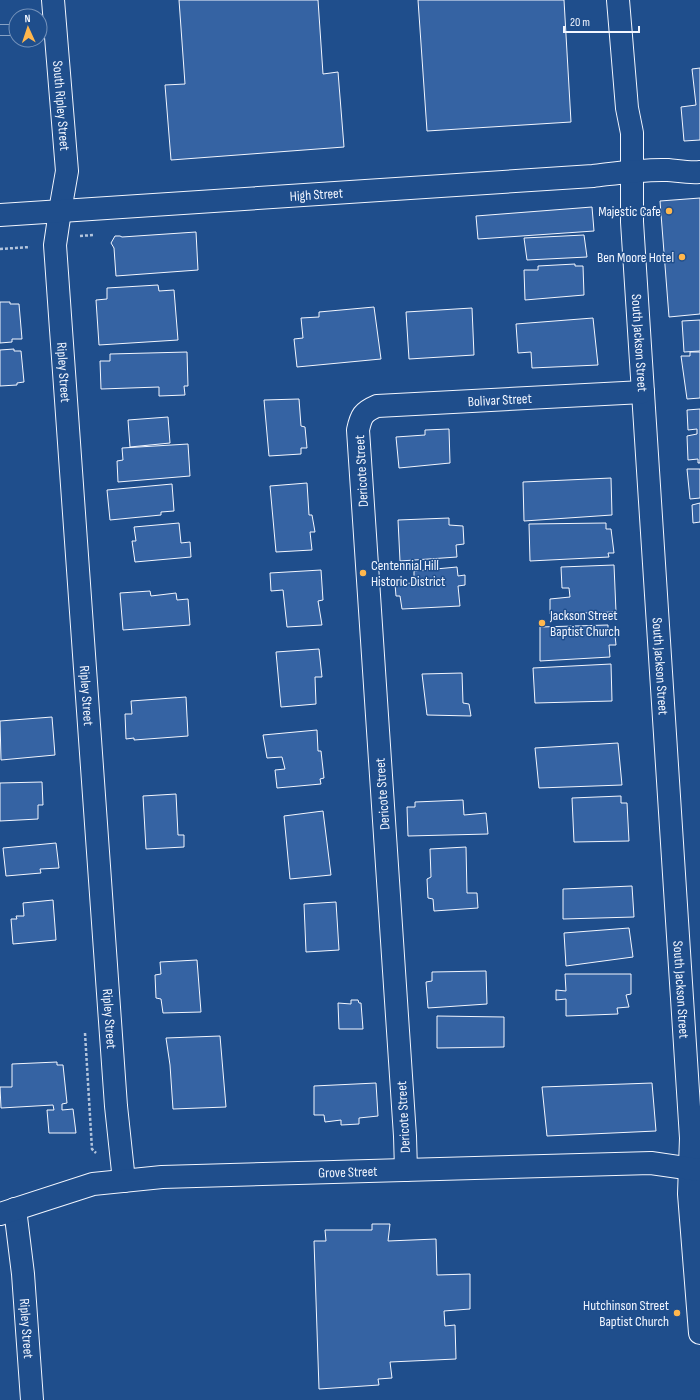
<svg xmlns="http://www.w3.org/2000/svg" width="700" height="1400" viewBox="0 0 700 1400" font-family="'Sofia Sans Condensed',sans-serif">
  <rect width="100%" height="100%" fill="#1f4e8c"/>
  <path fill="#3563a3" stroke="#f2f6ff" d="M 179,0 L 318,0 L 323,74 L 338,72 L 344,147 L 171,160 L 165,85 L 185,84 Z
    M 418,0 L 564,0 L 571,122 L 427,131 Z
    M 700,68 L 700,140 L 684,141 L 681,107 L 696,105 L 692,69 Z
    M 700,198 L 700,314 L 669,317 L 660,201 Z
    M 592,207 L 594,231 L 478,239 L 476,216 Z
    M 196,232 L 198,270 L 116,276 L 114,248 L 111,243 L 115,236 L 120,236 L 122,237 Z
    M 584,235 L 587,257 L 527,260 L 524,238 Z
    M 575,264 L 575,266 L 583,266 L 584,295 L 525,300 L 524,270 L 538,270 L 538,266 Z
    M 158,285 L 159,291 L 174,290 L 178,340 L 99,345 L 96,300 L 107,299 L 107,288 Z
    M 0,302 L 10,302 L 10,304 L 19,304 L 22,339 L 12,339 L 12,342 L 0,343 Z
    M 374,307 L 381,359 L 297,367 L 294,339 L 303,338 L 301,318 L 319,317 L 319,312 Z
    M 472,308 L 474,355 L 409,359 L 406,312 Z
    M 593,318 L 598,365 L 532,368 L 531,352 L 518,353 L 516,324 Z
    M 700,320 L 700,351 L 684,352 L 682,321 Z
    M 14,349 L 14,351 L 21,351 L 24,382 L 17,383 L 17,385 L 0,386 L 0,350 Z
    M 187,352 L 188,386 L 184,386 L 185,395 L 159,396 L 159,387 L 101,389 L 100,361 L 110,361 L 110,354 Z
    M 690,352 L 700,352 L 700,398 L 687,399 L 681,356 L 690,356 Z
    M 299,399 L 301,426 L 305,427 L 307,448 L 301,448 L 301,454 L 269,456 L 264,400 Z
    M 700,409 L 700,463 L 698,463 L 698,459 L 688,460 L 687,436 L 697,434 L 697,429 L 688,430 L 687,410 Z
    M 168,417 L 170,443 L 130,447 L 128,420 Z
    M 449,429 L 450,463 L 399,468 L 396,437 L 425,435 L 425,430 Z
    M 188,444 L 190,476 L 118,482 L 117,461 L 123,460 L 122,448 Z
    M 687,469 L 700,469 L 700,498 L 690,499 Z
    M 611,478 L 612,515 L 524,521 L 523,482 Z
    M 307,483 L 309,515 L 312,515 L 315,532 L 310,532 L 312,550 L 276,552 L 270,486 Z
    M 172,484 L 174,511 L 161,512 L 161,515 L 110,520 L 107,490 Z
    M 700,503 L 700,522 L 693,523 L 692,505 Z
    M 449,518 L 449,525 L 463,526 L 464,544 L 456,545 L 457,557 L 400,561 L 398,520 Z
    M 179,523 L 181,543 L 190,542 L 191,557 L 135,562 L 132,541 L 136,541 L 134,527 Z
    M 606,523 L 606,529 L 611,529 L 614,553 L 608,553 L 609,557 L 530,561 L 529,524 Z
    M 614,565 L 616,612 L 550,614 L 550,599 L 570,597 L 569,588 L 562,588 L 561,567 Z
    M 457,567 L 458,576 L 465,575 L 465,585 L 458,586 L 460,606 L 402,609 L 400,596 L 396,596 L 395,584 L 414,583 L 414,571 Z
    M 321,570 L 323,600 L 318,601 L 322,625 L 287,627 L 283,590 L 271,591 L 270,573 Z
    M 150,591 L 151,596 L 176,593 L 177,600 L 188,599 L 190,625 L 123,630 L 120,593 Z
    M 608,625 L 608,635 L 615,635 L 616,645 L 609,645 L 610,657 L 540,661 L 540,627 Z
    M 319,649 L 322,677 L 315,677 L 316,704 L 281,707 L 276,652 Z
    M 611,664 L 612,701 L 535,703 L 533,668 Z
    M 462,673 L 463,703 L 469,704 L 471,716 L 427,715 L 422,674 Z
    M 186,697 L 188,736 L 134,740 L 134,738 L 126,739 L 125,714 L 132,714 L 131,701 Z
    M 52,717 L 55,755 L 1,760 L 0,721 Z
    M 317,730 L 318,751 L 321,751 L 324,778 L 320,779 L 321,784 L 277,788 L 275,770 L 285,769 L 282,757 L 267,758 L 263,735 Z
    M 618,743 L 622,785 L 539,788 L 535,748 Z
    M 42,782 L 43,805 L 38,805 L 38,819 L 0,821 L 0,783 Z
    M 176,794 L 178,835 L 184,835 L 184,847 L 146,849 L 143,796 Z
    M 621,796 L 621,803 L 627,803 L 629,841 L 574,842 L 572,798 Z
    M 463,800 L 464,815 L 486,813 L 488,834 L 408,836 L 407,807 L 415,807 L 415,802 Z
    M 323,811 L 331,875 L 290,879 L 284,816 Z
    M 56,843 L 59,868 L 40,869 L 41,873 L 6,876 L 3,848 Z
    M 466,847 L 467,893 L 477,893 L 478,908 L 434,911 L 433,899 L 428,898 L 427,879 L 431,877 L 430,849 Z
    M 632,886 L 634,917 L 563,919 L 563,889 Z
    M 53,900 L 56,940 L 13,944 L 11,919 L 17,919 L 16,916 L 24,916 L 23,903 Z
    M 336,902 L 339,950 L 306,952 L 304,904 Z
    M 629,928 L 633,957 L 566,966 L 564,933 Z
    M 197,960 L 201,1012 L 163,1013 L 161,999 L 156,998 L 155,975 L 161,974 L 160,962 Z
    M 486,971 L 487,1004 L 428,1008 L 426,982 L 432,981 L 432,972 Z
    M 565,974 L 631,974 L 631,994 L 626,995 L 629,1007 L 617,1008 L 618,1014 L 566,1016 L 566,999 L 556,1000 L 556,990 L 566,991 Z
    M 351,1000 L 358,1000 L 359,1003 L 361,1003 L 363,1029 L 339,1029 L 338,1003 L 351,1004 Z
    M 437,1016 L 504,1017 L 504,1047 L 437,1048 Z
    M 220,1036 L 226,1107 L 173,1109 L 170,1065 L 166,1038 Z
    M 57,1062 L 57,1065 L 63,1065 L 67,1103 L 62,1104 L 62,1110 L 73,1109 L 76,1133 L 49,1133 L 47,1110 L 54,1110 L 53,1105 L 1,1108 L 0,1087 L 12,1087 L 12,1064 Z
    M 376,1083 L 378,1116 L 359,1118 L 359,1124 L 341,1125 L 341,1120 L 325,1122 L 324,1115 L 314,1115 L 314,1086 Z
    M 652,1083 L 656,1131 L 547,1136 L 542,1087 Z
    M 372,1224 L 390,1224 L 388,1241 L 436,1239 L 437,1275 L 470,1274 L 470,1309 L 444,1311 L 445,1326 L 455,1325 L 456,1359 L 390,1362 L 392,1378 L 378,1379 L 379,1385 L 319,1389 L 314,1241 L 326,1241 L 325,1230 L 372,1230 Z"/>
  <g fill="none" stroke-linecap="round" stroke-linejoin="round">
    <g stroke="#f2f6ff" stroke-width="12">
      <path id="service" d="M 0,30 L 16,30
        M 40,31 L 56,31"/>
    </g>
    <g stroke="#f2f6ff" stroke-width="24">
      <g id="minor">
        <path id="s1" d="M 618,0 L 627,108 L 632,133 L 632,222 L 691,1138 L 689,1194 L 700,1333"/>
        <path id="s2" d="M 60,211 L 55,245 L 116,1106 L 124,1181"/>
        <path id="s3" d="M 406,1170 L 405,1136 L 358,430 C 361,416 363,412 377,406 L 643,392"/>
        <path id="s4" d="M 15,1209 L 23,1274 L 32,1400"/>
        <path id="s5" d="M 0,1214 L 93,1184 L 162,1177 L 651,1163 L 700,1170"/>
      </g>
    </g>
    <g stroke="#f2f6ff" stroke-width="24">
      <g id="tertiary">
        <path id="s6" d="M 53,0 L 67,171 L 60,211"/>
      </g>
    </g>
    <g stroke="#f2f6ff" stroke-width="24">
      <g id="secondary">
        <path id="s7" d="M 0,215 L 593,176 C 618,173 643,169 668,170 C 679,171 689,173 700,172"/>
      </g>
    </g>
    <path stroke="#b3c4dc" stroke-width="2.5" stroke-dasharray="3 2" stroke-linecap="butt" d="M 80,236 L 93,235
      M 0,249 L 30,247
      M 85,1033 L 92,1149 L 96,1153"/>
    <use href="#service" stroke="#1f4e8c" stroke-width="11"/>
    <use href="#minor" stroke="#1f4e8c" stroke-width="22"/>
    <use href="#tertiary" stroke="#1f4e8c" stroke-width="22"/>
    <use href="#secondary" stroke="#1f4e8c" stroke-width="22"/>
  </g>
  <g fill="#ffb74d" stroke="#1f4e8c" stroke-width="1.5">
    <circle cx="669" cy="211" r="4"/>
    <circle cx="682" cy="257" r="4"/>
    <circle cx="363" cy="573" r="4"/>
    <circle cx="542" cy="623" r="4"/>
    <circle cx="677" cy="1313" r="4"/>
  </g>
  <g text-anchor="middle" stroke-width="3" stroke-linejoin="round" paint-order="stroke">
    <g font-size="14" fill="#f2f6ff" stroke="#1f4e8c">
      <text dy="5" stroke="none"><textPath href="#s6" startOffset="106">South Ripley Street</textPath></text>
      <text dy="5" stroke="none"><textPath href="#s7" startOffset="317">High Street</textPath></text>
      <text dy="5" stroke="none"><textPath href="#s1" startOffset="344">South Jackson Street</textPath></text>
      <text dy="5" stroke="none"><textPath href="#s2" startOffset="162">Ripley Street</textPath></text>
      <text dy="5" stroke="none"><textPath href="#s3" startOffset="897">Bolivar Street</textPath></text>
      <text transform="translate(361 471) rotate(-93)" y="5">Dericote Street</text>
      <text dy="5" stroke="none"><textPath href="#s1" startOffset="668">South Jackson Street</textPath></text>
      <text dy="5" stroke="none"><textPath href="#s2" startOffset="486">Ripley Street</textPath></text>
      <text transform="translate(382 794) rotate(-94)" y="5">Dericote Street</text>
      <text dy="5" stroke="none"><textPath href="#s1" startOffset="992">South Jackson Street</textPath></text>
      <text dy="5" stroke="none"><textPath href="#s2" startOffset="810">Ripley Street</textPath></text>
      <text transform="translate(403 1117) rotate(-93)" y="5">Dericote Street</text>
      <text dy="5" stroke="none"><textPath href="#s5" startOffset="353">Grove Street</textPath></text>
      <text dy="5" stroke="none"><textPath href="#s4" startOffset="120">Ripley Street</textPath></text>
    </g>
    <g font-size="14" fill="#f2f6ff" stroke="#1f4e8c" text-anchor="end">
      <text x="661" y="216">Majestic Cafe</text>
      <text x="674" y="262">Ben Moore Hotel</text>
      <text x="371" y="570" text-anchor="start">Centennial Hill<tspan x="371" dy="16">Historic District</tspan></text>
      <text x="550" y="620" text-anchor="start">Jackson Street<tspan x="550" dy="16">Baptist Church</tspan></text>
      <text x="669" y="1310">Hutchinson Street<tspan x="669" dy="16">Baptist Church</tspan></text>
    </g>
  </g>
  <g transform="translate(28 28) rotate(357)"><circle r="19" fill="#1f4e8c" stroke="#7391ba"/>
  <path d="M0-3L7 15L0 10L-7 15Z" fill="#ffb74d"/>
  <text y="-6" font-size="11" font-weight="bold" text-anchor="middle" fill="#f2f6ff">N</text>
  </g>
  <path d="M564 26v6h75v-6" fill="none" stroke="#f2f6ff" stroke-width="2"/>
  <text x="570" y="26" font-size="12" fill="#f2f6ff" stroke="#1f4e8c" stroke-width="3" paint-order="stroke">20 m</text>
</svg>
